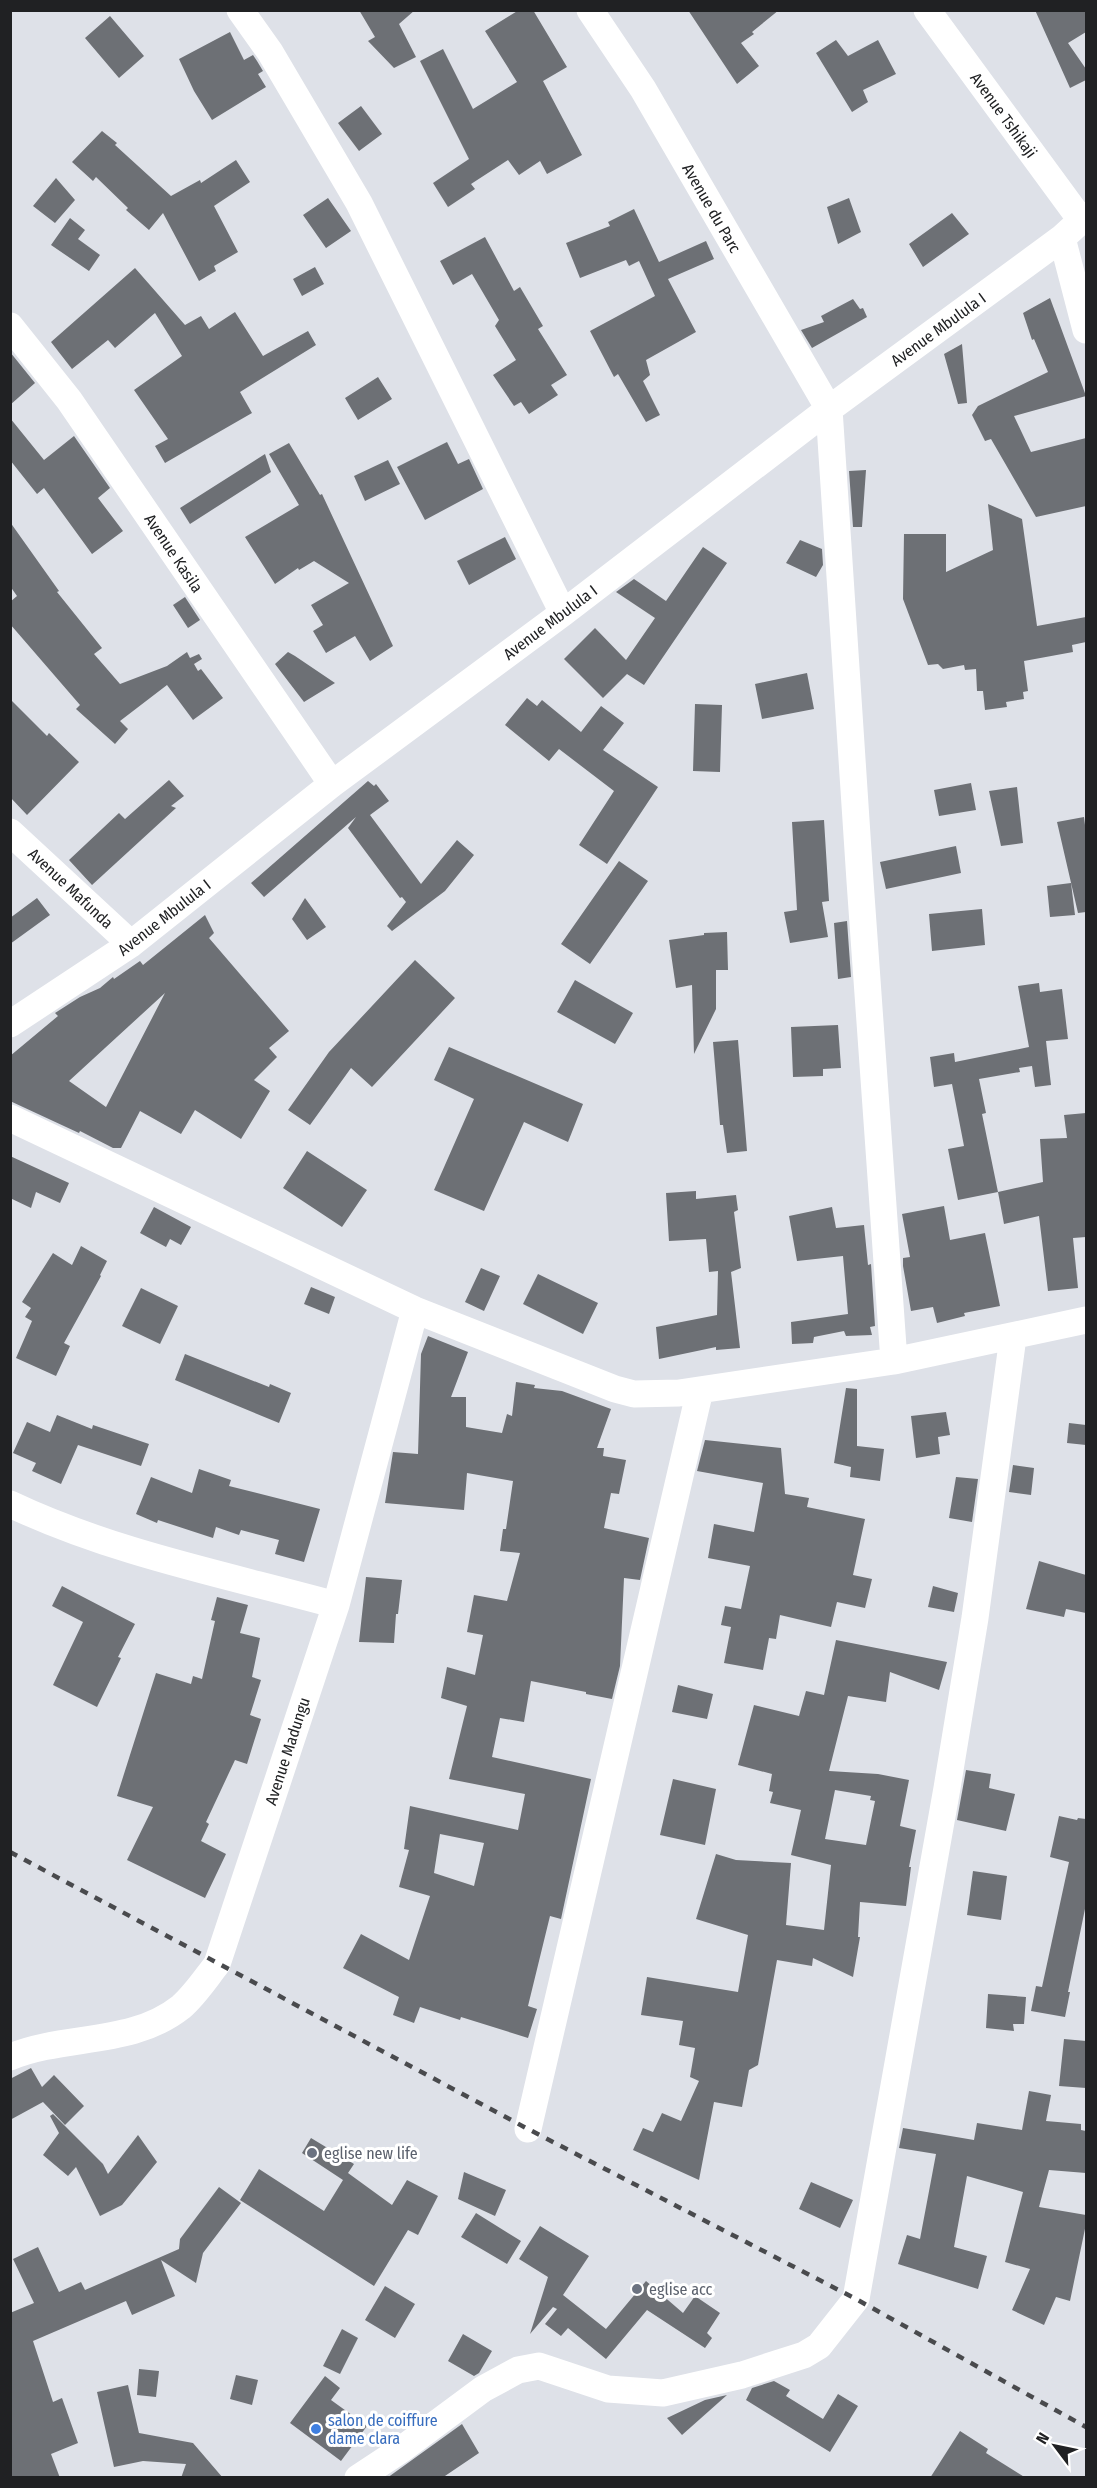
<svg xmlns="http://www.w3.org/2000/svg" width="1097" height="2488" viewBox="0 0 1097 2488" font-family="'Fira Sans Condensed',sans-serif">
  <rect width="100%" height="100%" fill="#dee1e8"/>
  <path fill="#6d7075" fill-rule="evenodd" d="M 359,10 L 415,10 L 399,24 L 416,57 L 394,68 L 368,41 L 375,37 Z
    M 519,10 L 533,10 L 567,67 L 543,81 L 582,155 L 547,174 L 540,161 L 519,175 L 508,160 L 471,184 L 475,189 L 448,207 L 433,183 L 469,159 L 420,61 L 443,49 L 473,109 L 517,82 L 485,31 Z
    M 688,10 L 779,10 L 752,32 L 754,34 L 741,43 L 759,66 L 737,84 Z
    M 1035,10 L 1086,10 L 1086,32 L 1068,43 L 1086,69 L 1086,80 L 1070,88 Z
    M 110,16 L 144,56 L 119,78 L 85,38 Z
    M 230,32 L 244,60 L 253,55 L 257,61 L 263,71 L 258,74 L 266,87 L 212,120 L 194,91 L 179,59 Z
    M 836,40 L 848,56 L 878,40 L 896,74 L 863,90 L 868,102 L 852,112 L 816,53 Z
    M 361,106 L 382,134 L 359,151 L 338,123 Z
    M 102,131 L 117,143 L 115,145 L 171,196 L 200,180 L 201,183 L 236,160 L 250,182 L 214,206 L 238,252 L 214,266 L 216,271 L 199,281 L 163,213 L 149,230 L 126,210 L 128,208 L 96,177 L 93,181 L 72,162 Z
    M 56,178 L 75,200 L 55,223 L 33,206 Z
    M 328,198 L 351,231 L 326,248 L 303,215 Z
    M 849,198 L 861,232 L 838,244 L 827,207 Z
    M 634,209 L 659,262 L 706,241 L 714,259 L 668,279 L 696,332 L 646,360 L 650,375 L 643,381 L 660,415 L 646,422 L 618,374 L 614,377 L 590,331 L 655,296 L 639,261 L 629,266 L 626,260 L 580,278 L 566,243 L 610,226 L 608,222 Z
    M 952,213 L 969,234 L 923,267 L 909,244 Z
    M 70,218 L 85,230 L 78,239 L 100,255 L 89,271 L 51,245 Z
    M 485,237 L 514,291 L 520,287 L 543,326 L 538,329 L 567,375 L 551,385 L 558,395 L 529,414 L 521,402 L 514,406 L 493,375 L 516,360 L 495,326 L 499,320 L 472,274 L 453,285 L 440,261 Z
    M 315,267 L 324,284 L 302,296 L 293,279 Z
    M 135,268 L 185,325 L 201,316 L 209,329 L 235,312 L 263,356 L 308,331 L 316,345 L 240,392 L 252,413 L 165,463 L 155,446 L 168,439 L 134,390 L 182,356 L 155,313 L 115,348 L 108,340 L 72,369 L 51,342 Z
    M 1050,298 L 1086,396 L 1014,416 L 1031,452 L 1086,438 L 1086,506 L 1036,517 L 991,439 L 985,441 L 972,415 L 978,406 L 1048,372 L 1034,339 L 1032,340 L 1023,313 Z
    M 853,299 L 860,309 L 863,308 L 867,317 L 812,348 L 801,330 L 824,322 L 821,316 Z
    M 962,344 L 967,403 L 958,404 L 944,354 Z
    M 10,352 L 35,383 L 10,405 Z
    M 378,377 L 392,399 L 358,420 L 345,398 Z
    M 10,418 L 44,460 L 74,436 L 110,488 L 98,498 L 123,531 L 92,554 L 44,488 L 37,494 L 10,460 Z
    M 447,442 L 458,464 L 469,459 L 483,489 L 425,520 L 397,467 Z
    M 289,443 L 320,495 L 322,494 L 393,646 L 370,661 L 355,636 L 326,653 L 313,631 L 323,625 L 311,605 L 349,583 L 314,561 L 299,570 L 298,568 L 275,584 L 245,537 L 299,505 L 269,454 Z
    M 265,454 L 271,472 L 190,524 L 180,508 Z
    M 388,460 L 400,484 L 365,501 L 354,476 Z
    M 866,470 L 862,527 L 853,527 L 849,471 Z
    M 988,504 L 1022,519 L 1037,626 L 1086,617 L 1086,642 L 1072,645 L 1073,652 L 1024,661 L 1028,691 L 1023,692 L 1024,699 L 1006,702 L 1007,707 L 985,710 L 983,691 L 977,691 L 976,669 L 965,670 L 964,665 L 943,669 L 938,664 L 928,665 L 903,599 L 904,534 L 946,534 L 946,572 L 993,550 Z
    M 10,522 L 59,591 L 57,592 L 102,648 L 94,654 L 120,684 L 167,666 L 187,652 L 190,658 L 199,654 L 202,659 L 194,664 L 198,671 L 201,669 L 223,698 L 193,720 L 167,685 L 120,721 L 128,729 L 115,744 L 76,709 L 80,705 L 10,624 L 10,602 L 17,596 L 10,586 Z
    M 505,537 L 516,559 L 469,585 L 457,561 Z
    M 800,540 L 822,549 L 823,565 L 816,577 L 786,563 Z
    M 703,547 L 727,563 L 644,685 L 627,674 L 603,698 L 564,659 L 595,628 L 626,660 L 655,618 L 616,592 L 634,579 L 666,601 Z
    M 185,597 L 200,620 L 188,628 L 173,605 Z
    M 288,652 L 295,656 L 335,683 L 304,702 L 275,664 Z
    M 807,673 L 814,709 L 762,719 L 755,684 Z
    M 527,698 L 537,706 L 542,700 L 581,732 L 601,706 L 624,723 L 603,750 L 658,787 L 607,864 L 579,845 L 614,791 L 559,749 L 549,761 L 505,725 Z
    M 10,699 L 47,736 L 49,733 L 79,762 L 27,815 L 10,797 Z
    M 695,704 L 722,705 L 720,772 L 693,771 Z
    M 169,780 L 184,796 L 171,806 L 176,808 L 92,885 L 69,860 L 119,813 L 125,819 Z
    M 368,781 L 374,786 L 376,784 L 389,801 L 370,815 L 421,884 L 457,840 L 474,855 L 445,891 L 392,931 L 387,926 L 406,902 L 402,897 L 400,898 L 348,828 L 356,817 L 264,897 L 251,883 Z
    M 971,783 L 976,810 L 939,816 L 934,790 Z
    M 1017,787 L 1023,843 L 1001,846 L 989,791 Z
    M 1084,817 L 1086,833 L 1086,912 L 1078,913 L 1057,822 Z
    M 824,820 L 829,901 L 822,902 L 828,937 L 790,943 L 784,912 L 797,910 L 792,822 Z
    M 956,846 L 961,873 L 886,889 L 880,862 Z
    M 619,861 L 648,881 L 590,964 L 561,944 Z
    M 1071,883 L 1075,915 L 1050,917 L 1047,886 Z
    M 37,898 L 50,915 L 10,944 L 10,918 Z
    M 305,898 L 326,927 L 307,940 L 292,919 Z
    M 982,909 L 985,945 L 932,951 L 929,914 Z
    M 205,915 L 214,933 L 209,938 L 289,1031 L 269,1048 L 277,1057 L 254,1080 L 270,1091 L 241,1139 L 195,1110 L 181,1134 L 140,1111 L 121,1148 L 113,1148 L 80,1131 L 79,1133 L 10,1101 L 10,1056 L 58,1016 L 55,1013 L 80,997 L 100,988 L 113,977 L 114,979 L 140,961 L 143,965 ZM 165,993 L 106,1107 L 69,1081 Z
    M 847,921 L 851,977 L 838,979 L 834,923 Z
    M 727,932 L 728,970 L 716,970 L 716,1009 L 694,1054 L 692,985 L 676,988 L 669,940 L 704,935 L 704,933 Z
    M 415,960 L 455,998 L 372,1087 L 351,1068 L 310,1125 L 288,1110 L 329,1052 Z
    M 575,980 L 633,1013 L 615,1044 L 557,1012 Z
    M 1039,983 L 1040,992 L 1062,989 L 1068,1039 L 1046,1041 L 1051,1085 L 1035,1087 L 1032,1066 L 1019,1068 L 1020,1072 L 979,1079 L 986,1113 L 982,1114 L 998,1192 L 958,1200 L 948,1149 L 964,1146 L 952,1084 L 934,1087 L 930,1057 L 954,1053 L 955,1062 L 1029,1047 L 1018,986 Z
    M 838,1025 L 841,1068 L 823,1069 L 823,1076 L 793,1077 L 791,1027 Z
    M 738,1040 L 747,1151 L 727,1153 L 723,1125 L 720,1125 L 713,1042 Z
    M 449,1047 L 583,1104 L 568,1142 L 524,1122 L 484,1211 L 434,1190 L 474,1099 L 434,1080 Z
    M 1086,1113 L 1086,1237 L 1073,1238 L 1078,1288 L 1048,1291 L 1039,1216 L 1004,1224 L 998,1192 L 1043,1182 L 1040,1139 L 1067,1138 L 1064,1115 Z
    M 307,1151 L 367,1190 L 342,1227 L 283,1188 Z
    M 10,1156 L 69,1183 L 60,1203 L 36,1192 L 31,1208 L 10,1198 Z
    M 696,1191 L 696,1199 L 736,1195 L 738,1210 L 734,1212 L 741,1268 L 731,1272 L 740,1348 L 716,1350 L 716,1347 L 659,1359 L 656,1327 L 717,1315 L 718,1271 L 709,1272 L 706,1239 L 669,1241 L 666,1193 Z
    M 944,1206 L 950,1240 L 985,1233 L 1000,1306 L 964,1313 L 965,1316 L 937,1323 L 933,1307 L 911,1311 L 903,1266 L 903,1258 L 910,1257 L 902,1214 Z
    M 154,1207 L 191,1227 L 181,1245 L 170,1239 L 166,1247 L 140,1233 Z
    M 832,1207 L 836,1228 L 864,1225 L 868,1265 L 871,1264 L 875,1326 L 870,1327 L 872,1335 L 846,1336 L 844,1331 L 814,1337 L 813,1343 L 792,1344 L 791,1322 L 848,1314 L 843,1256 L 797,1261 L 789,1216 Z
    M 81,1246 L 107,1261 L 100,1275 L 101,1276 L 64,1343 L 70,1346 L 56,1376 L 16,1358 L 32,1321 L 25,1317 L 31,1308 L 22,1302 L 53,1253 L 72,1265 Z
    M 481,1268 L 500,1276 L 484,1311 L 465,1302 Z
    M 538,1274 L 598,1303 L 583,1334 L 523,1304 Z
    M 311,1287 L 335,1297 L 329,1314 L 304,1304 Z
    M 141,1288 L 178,1306 L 160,1344 L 122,1326 Z
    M 428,1336 L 468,1352 L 451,1397 L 466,1397 L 466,1427 L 502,1433 L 507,1414 L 512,1416 L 516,1382 L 535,1385 L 534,1388 L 562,1391 L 611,1409 L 597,1448 L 604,1448 L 603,1456 L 626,1460 L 619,1494 L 611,1493 L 604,1528 L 649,1538 L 640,1580 L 624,1578 L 620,1666 L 612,1699 L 586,1694 L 586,1692 L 531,1681 L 524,1722 L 500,1718 L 492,1757 L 591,1779 L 561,1919 L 550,1916 L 528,2006 L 537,2009 L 528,2038 L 461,2017 L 460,2020 L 420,2007 L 414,2023 L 393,2015 L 399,1997 L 343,1968 L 361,1934 L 409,1960 L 430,1896 L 399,1887 L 409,1850 L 404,1849 L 410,1806 L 518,1830 L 525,1794 L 449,1779 L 467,1706 L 441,1698 L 447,1667 L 475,1675 L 483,1635 L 467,1632 L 474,1595 L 507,1601 L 520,1553 L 500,1551 L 503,1529 L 506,1529 L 513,1481 L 467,1473 L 464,1510 L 385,1503 L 393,1452 L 418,1454 L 421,1354 ZM 440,1834 L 484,1843 L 474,1886 L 434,1873 Z
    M 185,1354 L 269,1387 L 270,1384 L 291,1393 L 279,1423 L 175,1380 Z
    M 846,1388 L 857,1389 L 857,1446 L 884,1449 L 880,1481 L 850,1477 L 851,1467 L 834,1463 Z
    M 946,1412 L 950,1435 L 938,1437 L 940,1454 L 916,1458 L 911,1416 Z
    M 57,1415 L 92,1429 L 93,1425 L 149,1444 L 141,1466 L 78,1445 L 61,1484 L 32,1471 L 36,1463 L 13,1453 L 27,1422 L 50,1432 Z
    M 1069,1423 L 1086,1425 L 1086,1445 L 1067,1443 Z
    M 705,1440 L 781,1448 L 785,1494 L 809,1498 L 807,1507 L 865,1519 L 853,1575 L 872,1579 L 865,1608 L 837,1602 L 831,1627 L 780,1615 L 776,1639 L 769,1638 L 763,1670 L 724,1663 L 731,1627 L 721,1625 L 725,1606 L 741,1609 L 750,1566 L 708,1558 L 714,1524 L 754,1532 L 763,1483 L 697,1471 Z
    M 1013,1465 L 1034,1468 L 1031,1495 L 1009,1492 Z
    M 199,1469 L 231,1480 L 229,1486 L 320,1509 L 304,1562 L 275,1554 L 279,1540 L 241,1530 L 239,1535 L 216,1527 L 213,1538 L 158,1520 L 157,1523 L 136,1514 L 151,1477 L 192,1493 Z
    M 956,1477 L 978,1479 L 972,1522 L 949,1518 Z
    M 1039,1561 L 1086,1575 L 1086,1613 L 1066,1609 L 1064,1617 L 1026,1609 Z
    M 366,1577 L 402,1580 L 398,1614 L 396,1614 L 394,1643 L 359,1642 Z
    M 62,1586 L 135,1624 L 118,1657 L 121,1658 L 97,1707 L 53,1685 L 83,1622 L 52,1606 Z
    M 933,1586 L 958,1593 L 954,1612 L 928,1607 Z
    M 217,1597 L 248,1605 L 240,1633 L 260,1638 L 252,1677 L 261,1680 L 250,1715 L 261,1719 L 247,1764 L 235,1760 L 206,1822 L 209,1824 L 201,1841 L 226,1854 L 205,1898 L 127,1860 L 153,1807 L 117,1796 L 156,1673 L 191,1684 L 193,1676 L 202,1679 L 215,1621 L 211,1620 Z
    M 836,1640 L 947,1662 L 939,1690 L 890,1672 L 886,1702 L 848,1696 L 829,1771 L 878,1774 L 909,1780 L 900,1826 L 916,1830 L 909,1867 L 911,1867 L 906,1906 L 860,1902 L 858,1937 L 860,1937 L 853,1977 L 813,1958 L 812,1966 L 777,1960 L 758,2065 L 749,2070 L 742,2107 L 714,2102 L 699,2180 L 633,2150 L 643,2128 L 653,2132 L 662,2113 L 681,2121 L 699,2081 L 690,2077 L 695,2048 L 679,2045 L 683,2021 L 641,2015 L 647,1977 L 738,1992 L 748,1935 L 696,1919 L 716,1854 L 736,1860 L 791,1863 L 786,1925 L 824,1930 L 831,1865 L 791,1855 L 801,1810 L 770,1803 L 773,1792 L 769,1791 L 772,1774 L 738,1765 L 754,1705 L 799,1716 L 806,1691 L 824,1695 ZM 835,1790 L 871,1796 L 870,1800 L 875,1801 L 866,1845 L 825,1839 Z
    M 678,1685 L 713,1694 L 707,1719 L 672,1712 Z
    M 966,1770 L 991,1774 L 989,1788 L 1015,1794 L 1006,1831 L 957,1820 Z
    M 673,1779 L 716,1789 L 705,1845 L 660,1835 Z
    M 1059,1816 L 1077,1820 L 1078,1818 L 1086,1819 L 1086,1904 L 1068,1992 L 1070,1992 L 1065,2017 L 1031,2011 L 1036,1986 L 1042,1987 L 1069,1862 L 1050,1857 Z
    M 973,1871 L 1007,1876 L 1001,1920 L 967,1915 Z
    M 988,1994 L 1026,1997 L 1024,2024 L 1013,2024 L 1014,2031 L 986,2028 Z
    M 1064,2039 L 1086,2041 L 1086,2088 L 1059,2086 Z
    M 31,2068 L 42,2087 L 54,2075 L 84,2106 L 65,2125 L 43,2102 L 10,2120 L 10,2079 Z
    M 1029,2091 L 1051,2095 L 1046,2121 L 1081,2124 L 1081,2130 L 1086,2131 L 1086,2173 L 1049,2170 L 1039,2207 L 1086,2215 L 1086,2224 L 1070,2301 L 1056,2297 L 1044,2325 L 1012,2310 L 1030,2269 L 1005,2262 L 1023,2192 L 967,2176 L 954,2247 L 987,2256 L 978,2289 L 898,2264 L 907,2235 L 920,2239 L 936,2154 L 899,2148 L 903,2128 L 974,2140 L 977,2123 L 1022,2130 Z
    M 53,2114 L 103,2164 L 108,2174 L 138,2135 L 157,2162 L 122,2205 L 100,2216 L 76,2167 L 68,2176 L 43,2155 L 59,2133 L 50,2116 Z
    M 311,2138 L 354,2164 L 348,2173 L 392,2205 L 407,2180 L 438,2196 L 418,2235 L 408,2230 L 374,2286 L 240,2200 L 259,2169 L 324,2211 L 343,2180 L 302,2153 Z
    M 464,2172 L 506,2190 L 495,2216 L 458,2199 Z
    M 811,2182 L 853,2200 L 840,2228 L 799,2209 Z
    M 219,2187 L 241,2203 L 203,2253 L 196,2283 L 161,2260 L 175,2296 L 132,2315 L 126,2301 L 33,2341 L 53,2402 L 62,2398 L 78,2443 L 51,2454 L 60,2478 L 10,2478 L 10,2313 L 34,2303 L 13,2259 L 38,2247 L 59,2292 L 81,2282 L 85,2290 L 179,2249 L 180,2239 Z
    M 476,2213 L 521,2241 L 507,2264 L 461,2237 Z
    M 540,2226 L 589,2256 L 563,2295 L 606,2329 L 646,2281 L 683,2313 L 695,2296 L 720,2313 L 707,2333 L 712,2338 L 705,2348 L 647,2310 L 606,2359 L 568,2328 L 561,2336 L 545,2324 L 557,2309 L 553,2307 L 530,2334 L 548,2277 L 519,2259 Z
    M 385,2286 L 415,2304 L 395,2338 L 365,2320 Z
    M 342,2329 L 358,2338 L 340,2374 L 323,2366 Z
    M 463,2334 L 492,2351 L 479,2373 L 474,2376 L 448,2361 Z
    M 139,2369 L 159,2371 L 156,2397 L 137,2395 Z
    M 236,2375 L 258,2380 L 252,2405 L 230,2399 Z
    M 325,2376 L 340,2388 L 331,2400 L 367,2426 L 341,2461 L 290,2423 Z
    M 774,2381 L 790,2390 L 786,2396 L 823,2419 L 838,2394 L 858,2406 L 830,2452 L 746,2400 L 752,2388 Z
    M 128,2385 L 139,2433 L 193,2443 L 223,2478 L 181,2478 L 186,2464 L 143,2461 L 114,2467 L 97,2392 Z
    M 727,2395 L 682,2435 L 667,2418 L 705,2400 Z
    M 462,2424 L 479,2453 L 442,2478 L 387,2478 Z
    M 960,2431 L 988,2449 L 986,2453 L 1026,2478 L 930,2478 Z"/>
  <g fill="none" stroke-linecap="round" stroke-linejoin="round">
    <path stroke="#fff" stroke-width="27" d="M 240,10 L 270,52 L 359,203 L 563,613
      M 590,10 L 643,89 L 829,409 L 860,881 L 894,1361
      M 927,10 L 1081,220
      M 1062,238 L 1086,330
      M 10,326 L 69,400 L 332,784
      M 10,832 L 131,944
      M 10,1024 L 131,944 L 332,784 L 563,613 L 829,409 L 1062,238 L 1086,216
      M 10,1118 L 415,1310 L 615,1389 L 634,1394 L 679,1393 L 894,1361 L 1086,1320
      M 10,1504 C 113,1553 227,1575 336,1605
      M 10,2057 C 66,2034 132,2046 181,2007 C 195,1995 206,1978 217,1964 L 336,1605 L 415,1310
      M 528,2129 L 700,1390
      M 358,2478 L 402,2449 L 483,2389 L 518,2370 L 539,2366 L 608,2389 L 663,2393 L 742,2375 L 804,2355 L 819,2346 L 856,2299 L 947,1788 L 975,1618 L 1013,1337"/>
    <path stroke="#494a4d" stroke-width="4.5" stroke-dasharray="8 8" stroke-linecap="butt" d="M 10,1852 L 528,2129 L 856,2299 L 1086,2427"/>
  </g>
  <g fill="#6b7280" stroke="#fff" stroke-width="2">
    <circle cx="312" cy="2153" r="6"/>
    <circle cx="637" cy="2289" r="6"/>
  </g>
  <circle fill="#3f7fe0" stroke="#fff" stroke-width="2" cx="316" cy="2429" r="6"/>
  <g text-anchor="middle" stroke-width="6" stroke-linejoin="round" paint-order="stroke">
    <g font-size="16" fill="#202123" stroke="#fff">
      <text transform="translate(1004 115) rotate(54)" y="6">Avenue Tshikaji</text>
      <text transform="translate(712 208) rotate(60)" y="6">Avenue du Parc</text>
      <text transform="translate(938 329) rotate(-36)" y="6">Avenue Mbulula I</text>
      <text transform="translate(174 553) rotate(56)" y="6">Avenue Kasila</text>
      <text transform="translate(550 622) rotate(-37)" y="6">Avenue Mbulula I</text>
      <text transform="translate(71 888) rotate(43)" y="6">Avenue Mafunda</text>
      <text transform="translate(164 917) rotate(-38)" y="6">Avenue Mbulula I</text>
      <text transform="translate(287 1751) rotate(-72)" y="6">Avenue Madungu</text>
    </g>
    <g font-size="16" fill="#5b616d" stroke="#fff" text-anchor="start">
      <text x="324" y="2159">eglise new life</text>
      <text x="649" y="2295">eglise acc</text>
    </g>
    <g font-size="16" fill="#366cbe" stroke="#fff" text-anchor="start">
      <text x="328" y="2426">salon de coiffure<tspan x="328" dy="18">dame clara</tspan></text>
    </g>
  </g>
  <rect width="1097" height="2488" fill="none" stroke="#202123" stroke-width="24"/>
  <g transform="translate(1055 2446) rotate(302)" stroke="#ffffff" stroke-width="4.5" paint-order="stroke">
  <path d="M0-4.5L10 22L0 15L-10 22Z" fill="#202123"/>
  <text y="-9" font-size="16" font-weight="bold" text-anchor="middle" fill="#202123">N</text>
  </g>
</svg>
